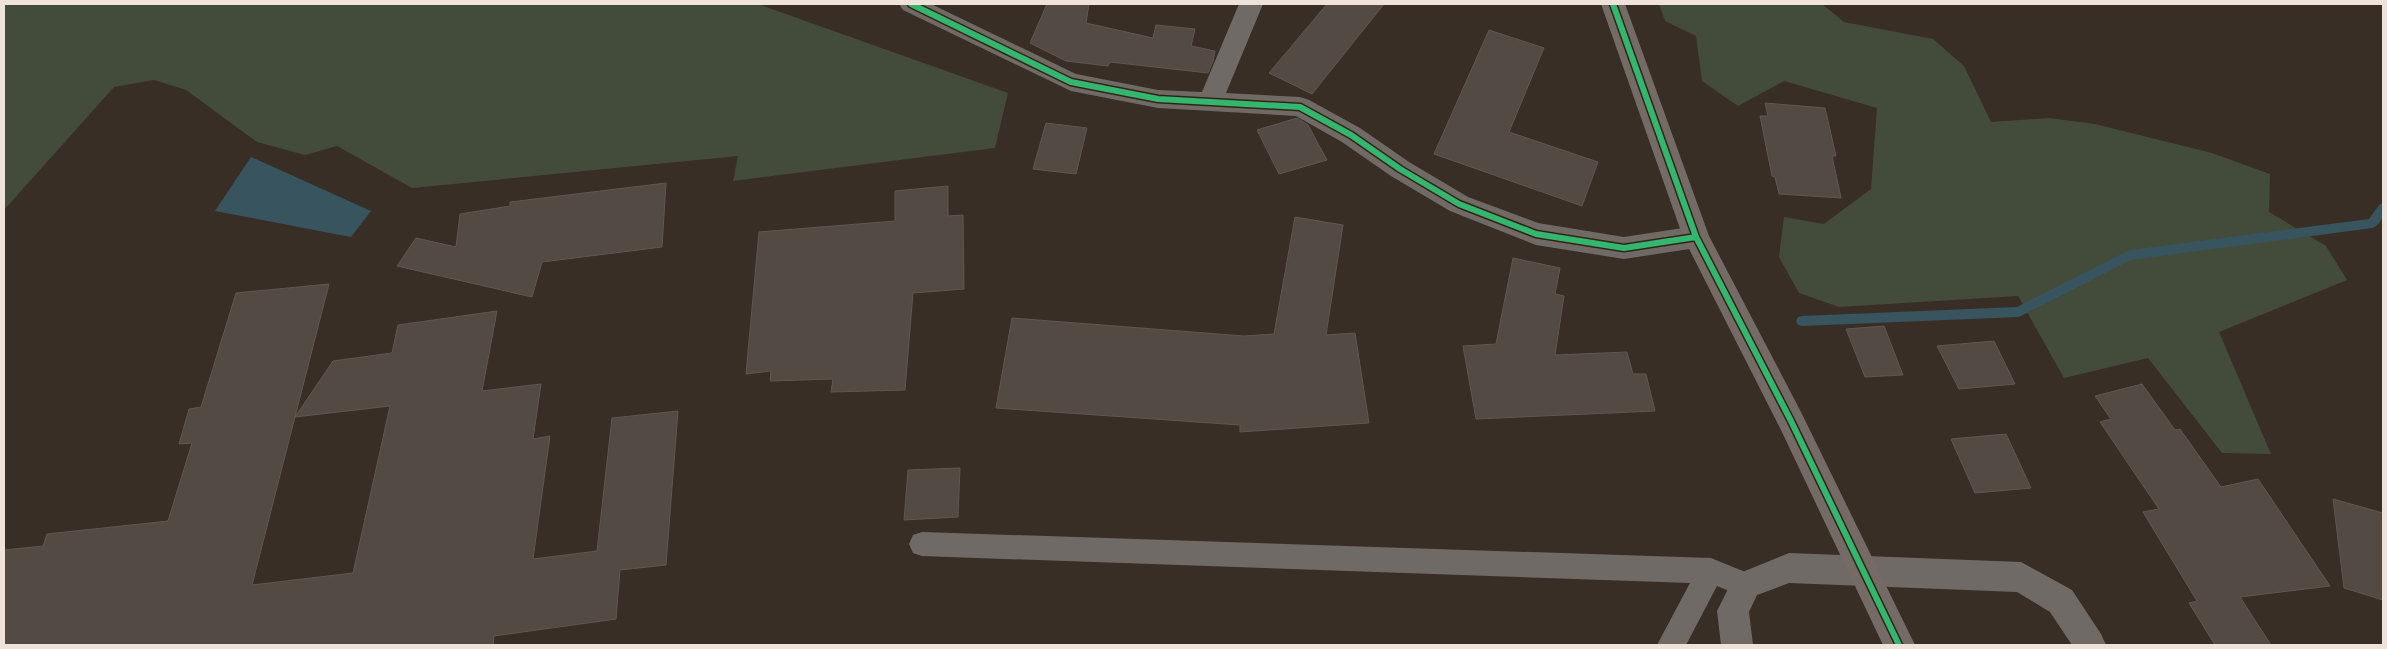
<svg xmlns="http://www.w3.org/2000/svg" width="2387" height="649" viewBox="0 0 2387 649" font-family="'Space Grotesk',sans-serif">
  <rect width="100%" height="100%" fill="#392e26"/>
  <path fill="#434b3a" d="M 4,4 L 758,4 L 1008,93 L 995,148 L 733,181 L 738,156 L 412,188 L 337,146 L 305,155 L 257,142 L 186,90 L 154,80 L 114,87 L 4,210 Z
    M 1659,4 L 1822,4 L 1844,22 L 1933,39 L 1964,66 L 1991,122 L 2049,118 L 2095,124 L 2212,153 L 2270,174 L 2269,212 L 2326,246 L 2347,280 L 2219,332 L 2271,454 L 2222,453 L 2148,358 L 2064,378 L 2018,296 L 1839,307 L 1799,293 L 1779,257 L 1784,217 L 1824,224 L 1871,189 L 1877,108 L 1784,81 L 1738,106 L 1702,81 L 1696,36 L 1665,21 Z"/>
  <path fill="#38545e" d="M 251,157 L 371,211 L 351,237 L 215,211 Z"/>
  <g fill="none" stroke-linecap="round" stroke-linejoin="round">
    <path fill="#38545e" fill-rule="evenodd" d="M 2383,203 C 2384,213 2383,224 2372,228 L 2131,260 L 2019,317 L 1802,326 L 1798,325 L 1796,321 L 1798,317 L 1802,316 L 2017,307 L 2129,250 L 2369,219 L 2379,205 Z"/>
  </g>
  <path fill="#544a44" stroke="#615651" d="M 1047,4 L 1089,4 L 1086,23 L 1153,38 L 1156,25 L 1195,29 L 1191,46 L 1215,51 L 1213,61 L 1208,73 L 1110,62 L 1108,66 L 1066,61 L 1030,43 Z
    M 1327,4 L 1384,4 L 1312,94 L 1269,73 Z
    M 1489,30 L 1544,48 L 1509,132 L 1598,162 L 1582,206 L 1434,154 Z
    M 1765,103 L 1825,108 L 1836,156 L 1832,156 L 1841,198 L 1779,194 L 1775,177 L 1772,176 L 1760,116 L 1768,116 Z
    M 1297,118 L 1308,125 L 1327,160 L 1279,174 L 1257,130 Z
    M 1046,123 L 1087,128 L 1076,174 L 1033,169 Z
    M 666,183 L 662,247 L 542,262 L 532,297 L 397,266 L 416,238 L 456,247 L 460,214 L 510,206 L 510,202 Z
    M 948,186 L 948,216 L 963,215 L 964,289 L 913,293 L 905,390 L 831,392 L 833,379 L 770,381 L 771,371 L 746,374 L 759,232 L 895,221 L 895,191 Z
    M 1295,217 L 1343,225 L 1326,335 L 1355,333 L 1369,423 L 1240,432 L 1240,425 L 996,408 L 1012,318 L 1244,336 L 1274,334 Z
    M 1513,258 L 1560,268 L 1555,294 L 1564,296 L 1555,355 L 1627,352 L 1633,374 L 1646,374 L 1655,411 L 1476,419 L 1463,346 L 1496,344 Z
    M 329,284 L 252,585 L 353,573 L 390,406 L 295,417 L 333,361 L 392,353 L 398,325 L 497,311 L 482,391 L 541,384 L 533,439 L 550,436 L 533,559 L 597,551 L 612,418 L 678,411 L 666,565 L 620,570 L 616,619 L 494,636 L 493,645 L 4,645 L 4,550 L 43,546 L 47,534 L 168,521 L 192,443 L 179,444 L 189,409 L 201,407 L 236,293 Z
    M 1884,326 L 1903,375 L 1865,377 L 1846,329 Z
    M 1994,341 L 2015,384 L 1959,389 L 1937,346 Z
    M 2142,384 L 2175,430 L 2180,429 L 2221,487 L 2258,479 L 2330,586 L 2240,597 L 2271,645 L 2215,645 L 2189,603 L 2197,601 L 2143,512 L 2159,509 L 2100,422 L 2111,419 L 2095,396 Z
    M 2006,434 L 2031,488 L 1975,493 L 1951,439 Z
    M 960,468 L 958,517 L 904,520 L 908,470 Z
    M 2333,499 L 2383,513 L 2383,600 L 2344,588 Z"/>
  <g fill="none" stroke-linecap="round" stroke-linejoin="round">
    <path fill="#706a67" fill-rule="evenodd" d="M 922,532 L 1711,558 L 1755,576 L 1759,585 L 1755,594 L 1746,598 L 1717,586 L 1686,645 L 1657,645 L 1690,583 L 922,556 L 913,553 L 909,544 L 913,535 Z"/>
    <path fill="#706a67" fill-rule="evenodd" d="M 899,4 L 931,4 L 1076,74 L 1158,90 L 1202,92 L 1239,4 L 1263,4 L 1226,93 L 1300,97 L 1309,100 L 1360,128 L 1409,162 L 1468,197 L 1538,223 L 1624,237 L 1696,226 L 1705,229 L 1709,237 L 1705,245 L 1696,248 L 1624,259 L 1536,245 L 1450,211 L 1391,176 L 1342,142 L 1296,116 L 1158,108 L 1071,91 L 903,10 Z
      M 1789,553 L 2021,562 L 2072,590 L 2101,634 L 2106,645 L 2072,645 L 2050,612 L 2017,592 L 1789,583 L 1757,595 L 1749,612 L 1753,645 L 1721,645 L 1717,611 L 1735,575 Z"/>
    <path fill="#746b67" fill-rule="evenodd" d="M 1601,4 L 1625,4 L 1709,236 L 1801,412 L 1915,645 L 1883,645 L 1781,430 L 1683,237 Z"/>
    <g stroke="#362314" stroke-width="9">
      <path id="cycleway" d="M 911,4 L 1071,82 L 1158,99 L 1300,107 L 1351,135 L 1400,169 L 1459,204 L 1536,234 L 1624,248 L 1696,237
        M 1613,4 L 1696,237 L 1791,421 L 1899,645"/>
    </g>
    <use href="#cycleway" stroke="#33b770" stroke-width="6"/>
  </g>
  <rect width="2387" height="649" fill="none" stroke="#efe2d8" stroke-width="10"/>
</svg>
